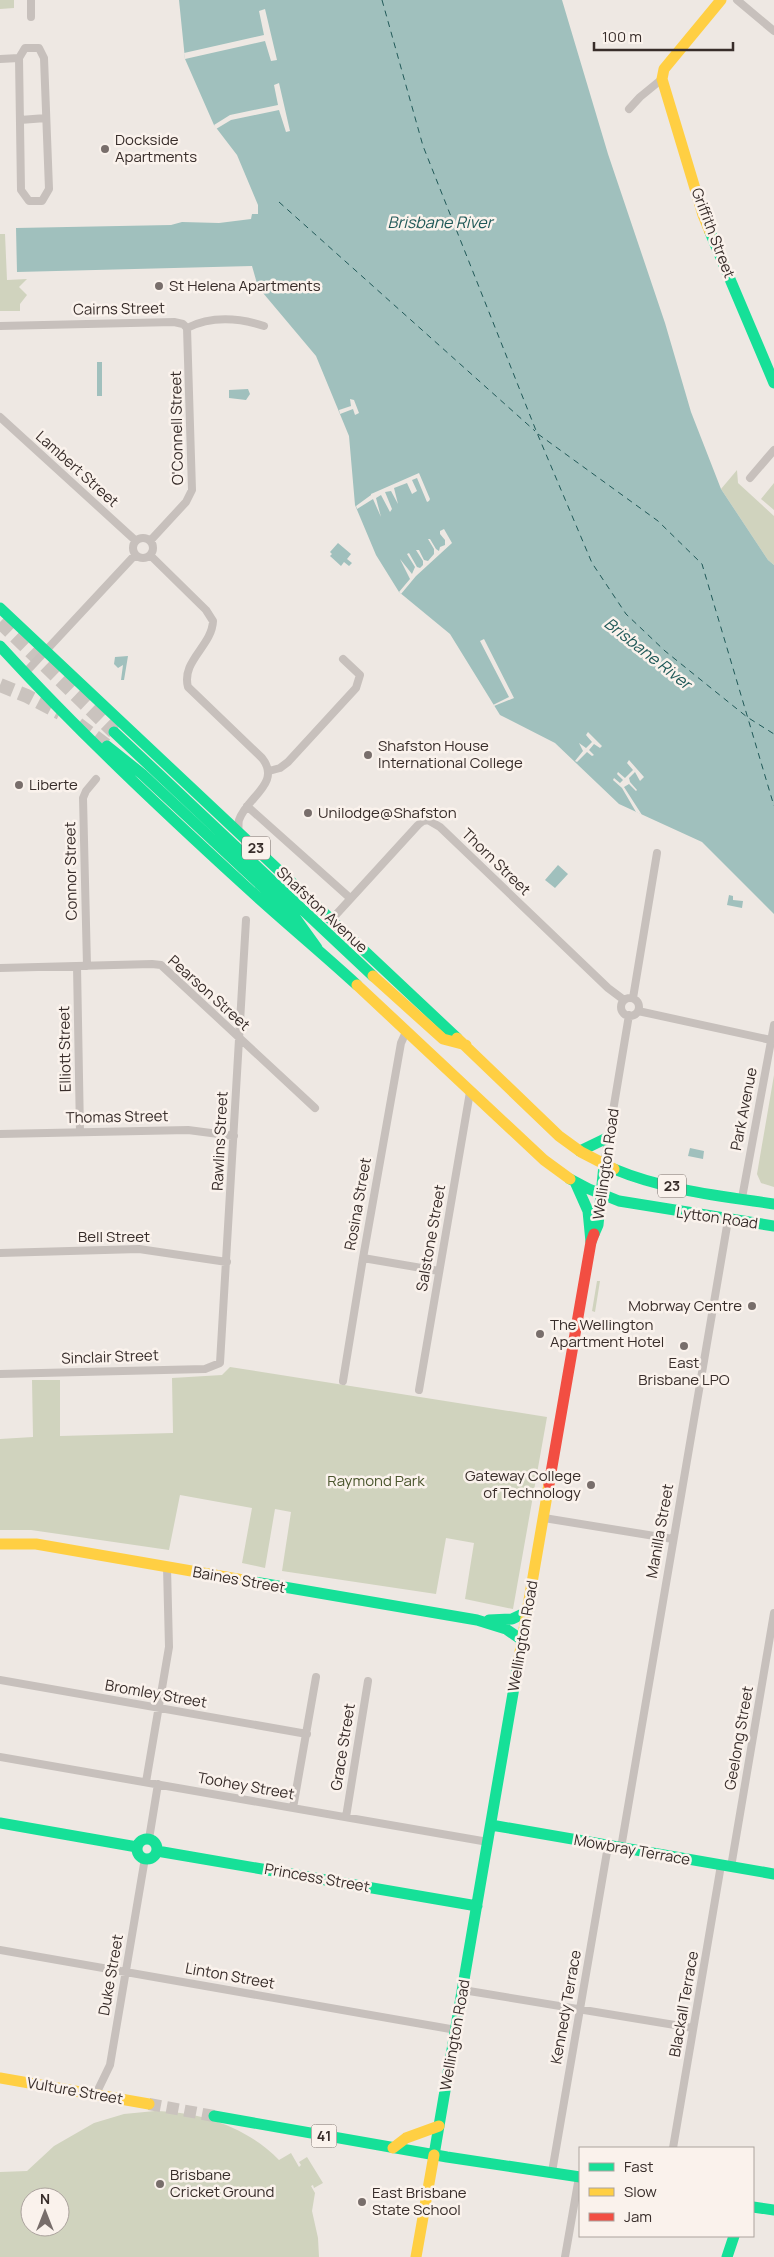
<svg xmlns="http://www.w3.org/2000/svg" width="774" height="2257" viewBox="0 0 774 2257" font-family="Manrope,sans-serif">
  <rect width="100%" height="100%" fill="#eee8e3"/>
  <path fill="#d0d3be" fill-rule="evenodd" d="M 0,0 L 14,0 L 14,8 L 0,9 Z
    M 0,234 L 5,234 L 7,280 L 27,279 L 19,287 L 27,295 L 20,304 L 20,311 L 0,311 Z
    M 737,470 L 738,483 L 774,516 L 774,565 L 768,560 L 721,489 Z
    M 774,483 L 774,510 L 761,499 Z
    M 774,1075 L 774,1187 L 761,1183 L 757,1174 Z
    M 597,1281 L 600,1281 L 595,1312 L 592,1311 Z
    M 230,1367 L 547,1417 L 513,1609 L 465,1599 L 474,1543 L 446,1538 L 436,1594 L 282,1571 L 291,1512 L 275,1509 L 265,1568 L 242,1563 L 252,1508 L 180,1495 L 169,1550 L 31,1530 L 0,1530 L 0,1439 L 33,1437 L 32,1380 L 60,1380 L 60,1436 L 173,1433 L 172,1378 L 222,1375 Z
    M 155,2111 C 201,2112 247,2127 279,2160 L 291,2153 L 299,2167 L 301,2165 L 299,2162 L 307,2157 L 323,2183 L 314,2188 L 313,2185 L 311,2186 L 315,2193 L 312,2211 L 318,2238 L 319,2257 L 0,2257 L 0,2172 L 27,2171 L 54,2146 L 94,2123 L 124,2114 ZM 30,2197 L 60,2197 L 60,2227 L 30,2227 Z"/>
  <path fill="#a0c0bd" d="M 179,0 L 562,0 L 608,154 L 665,323 L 691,412 L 721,489 L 768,560 L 774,565 L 774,914 L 702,842 L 619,804 L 555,743 L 500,715 L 450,634 L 399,592 L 376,555 L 355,505 L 349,436 L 316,356 L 258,287 L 252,266 L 17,272 L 16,228 L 171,225 L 182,222 L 219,223 L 251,219 L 252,214 L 258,214 L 258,205 L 237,155 L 214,125 L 185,59 Z
    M 97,362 L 102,362 L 102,396 L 97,396 Z
    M 248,389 L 250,394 L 246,400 L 229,398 L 229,390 Z
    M 338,543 L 351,554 L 347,559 L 352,563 L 349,566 L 344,562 L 341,566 L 330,556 L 332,554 L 330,552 Z
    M 128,656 L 124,680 L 121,680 L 123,665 L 118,668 L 114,664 L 115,657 Z
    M 558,865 L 568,874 L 555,888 L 545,880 Z
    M 729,895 L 733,896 L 733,900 L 743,901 L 742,908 L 727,905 Z
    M 690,1148 L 704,1151 L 703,1159 L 688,1156 Z"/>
  <path fill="#eee8e3" d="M 265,9 L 277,60 L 271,61 L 265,41 L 185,59 L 184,53 L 264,35 L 259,11 Z
    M 279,83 L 290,131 L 286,132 L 279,110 L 231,120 L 216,129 L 214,125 L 230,115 L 278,105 L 274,85 Z
    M 350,399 L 354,400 L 359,413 L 355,415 L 353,409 L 340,414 L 339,410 L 351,406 Z
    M 419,473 L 430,499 L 429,501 L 427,502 L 417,478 L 412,480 L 417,491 L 412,494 L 407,483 L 394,488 L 398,504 L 391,491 L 385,492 L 392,509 L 390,512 L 381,495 L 376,498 L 381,517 L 373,499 L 357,509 L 356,506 L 371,495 L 371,494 Z
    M 444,529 L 452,543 L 416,576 L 401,594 L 399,592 L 410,579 L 400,559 L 412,574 L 415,567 L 407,554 L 409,553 L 417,567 L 420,568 L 423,565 L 423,561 L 416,550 L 419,550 L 424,560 L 428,561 L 434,554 L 434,549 L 428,539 L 430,539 L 436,549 L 439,551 L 440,547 L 445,545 L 445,540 L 440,534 L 440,531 Z
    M 484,639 L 514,698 L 494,706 L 493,705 L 509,697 L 480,641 Z
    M 588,732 L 602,746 L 600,748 L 594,744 L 589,750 L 594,755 L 592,756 L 587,752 L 577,762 L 575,761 L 583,751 L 579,743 L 586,748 L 592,742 L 586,735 Z
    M 629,760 L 644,777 L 640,781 L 635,772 L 629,778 L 630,782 L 637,790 L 636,791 L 629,784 L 624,787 L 642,815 L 636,812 L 622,788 L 613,780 L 614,778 L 620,783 L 623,780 L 617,774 L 618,772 L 625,778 L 633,770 L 627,763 Z"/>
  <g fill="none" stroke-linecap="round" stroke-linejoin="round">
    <path stroke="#205958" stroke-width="1" stroke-dasharray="6 5" stroke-linecap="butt" d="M 382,0 L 423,146 L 537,433 L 592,563 L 626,614 L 665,651 L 747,717 L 774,734
      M 279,202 L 535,431
      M 538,434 L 658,521 L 702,564 L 774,806"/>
    <path stroke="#cac3be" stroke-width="12" stroke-dasharray="12 6" stroke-linecap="butt" d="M 149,2104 L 214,2116"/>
    <path stroke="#cac3be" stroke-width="14" stroke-dasharray="14 7" stroke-linecap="butt" d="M 0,622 L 114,732
      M 0,685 L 27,696 L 60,713
      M 78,724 L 107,746"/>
    <path stroke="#c7c0bc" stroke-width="8" d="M 31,0 L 31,17
      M 737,0 L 774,31
      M 25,48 L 39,48 L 44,58 L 49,189 L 42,201 L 29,201 L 21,190 L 19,58 Z
      M 0,59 L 19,58
      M 629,109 L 640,97 L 662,79
      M 20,120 L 46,118
      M 0,326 L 174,322 L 183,324 L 187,328
      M 187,328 C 211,316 239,318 264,326
      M 0,417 L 136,541
      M 750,478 L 774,450
      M133 548a10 10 0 1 1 20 0a10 10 0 1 1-20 0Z
      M 150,541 L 186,502 L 192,490 L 187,328
      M 150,555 L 206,610 L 213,621 C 212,646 181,661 188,687 L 262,758 C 282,783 247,797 239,820 C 238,823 239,828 238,832
      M 25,673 L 135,555
      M 269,771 L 280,768 L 288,762 L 356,688 L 360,675 L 343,659
      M 247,806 L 350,898
      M 332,919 L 418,825 L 423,821 L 428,820 L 440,827 L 608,988 L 624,1000
      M 77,966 L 80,1132
      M 87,966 L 83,798 L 86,791 L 96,779
      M 0,968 L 152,964 L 161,965 L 315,1108
      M621 1007a9 9 0 1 1 18 0a9 9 0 1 1-18 0Z
      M 633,998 L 657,853
      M 638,1011 L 771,1040
      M 0,1134 L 188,1130 L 234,1136
      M 604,1165 L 629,1015
      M 742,1198 L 774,1025
      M 0,1253 L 139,1249 L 227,1262
      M 363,1258 L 439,1271
      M 0,1374 L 205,1369 L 220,1363 L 246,920
      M 343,1381 L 363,1258 L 401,1043 L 406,1032
      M 419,1390 L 470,1092
      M 544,1518 L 673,1539
      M 0,1680 L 307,1734
      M 0,1757 L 488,1842
      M 146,1782 L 169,1647 L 167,1567
      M 293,1808 L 316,1677
      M 346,1817 L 368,1681
      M 149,1839 L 158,1784
      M 621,1848 L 728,1220
      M 731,1867 L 774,1613
      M 0,1950 L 456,2030
      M 463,1990 L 693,2028
      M 96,2094 L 110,2065 L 145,1858
      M 673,2148 L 721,1865
      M 552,2172 L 608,1846
      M 565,2257 L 579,2177"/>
    <path stroke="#16e098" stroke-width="11" d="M 710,232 L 774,383
      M 0,608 L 457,1038
      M 0,646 C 77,730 160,808 243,884 C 281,919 320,951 357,985
      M 114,732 L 373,976
      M 107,746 L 142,774 L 294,916 L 317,948
      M 580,1151 L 609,1137
      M 614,1169 C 664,1190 720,1196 774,1204
      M 570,1179 L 589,1189 L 619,1201 L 774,1226
      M 576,1184 L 588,1211 L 591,1242
      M 594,1234 L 598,1225 L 604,1165
      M 249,1581 L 477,1620 L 506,1629 L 522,1640
      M 489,1620 L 512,1619 L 527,1612
      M 0,1823 L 137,1847
      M 491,1825 L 774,1874
      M137 1849a10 10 0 1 1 20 0a10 10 0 1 1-20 0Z
      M 157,1851 L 477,1906
      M 214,2116 L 447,2157 L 580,2177
      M 434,2155 L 518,1664
      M 753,2207 L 774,2210
      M 727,2257 L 734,2236"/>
    <path stroke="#ffcf43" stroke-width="11" d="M 710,232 L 703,215 L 662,79 L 664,69 L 721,0
      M 373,976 L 443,1039 L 466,1045
      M 357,985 L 544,1160 L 570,1179
      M 457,1038 L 559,1136 L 581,1152 L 614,1169
      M 0,1544 L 36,1544 L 249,1581
      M 518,1664 L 549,1484
      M 0,2078 L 149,2104
      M 393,2148 L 406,2138 L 439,2126
      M 416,2257 L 434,2155"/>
    <path stroke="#f24e42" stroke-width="11" d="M 549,1484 L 591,1242 L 594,1234"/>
  </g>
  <g fill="#786e6b" stroke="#faf2ec" stroke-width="2">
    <circle cx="105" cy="149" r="5"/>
    <circle cx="159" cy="286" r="5"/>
    <circle cx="368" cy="755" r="5"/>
    <circle cx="19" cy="785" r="5"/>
    <circle cx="308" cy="813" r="5"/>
    <circle cx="752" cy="1306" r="5"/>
    <circle cx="540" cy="1334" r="5"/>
    <circle cx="684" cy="1346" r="5"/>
    <circle cx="591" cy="1485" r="5"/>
    <circle cx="160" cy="2184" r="5"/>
    <circle cx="362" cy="2202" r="5"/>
  </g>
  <g text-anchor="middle" stroke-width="5" stroke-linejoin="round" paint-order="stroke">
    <g fill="#faf2ec" stroke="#726864" stroke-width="1">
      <rect x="242" y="836.5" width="28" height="23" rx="4"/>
      <rect x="658" y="1174.5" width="28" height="23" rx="4"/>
      <rect x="311.5" y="2124.5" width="25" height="23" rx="4"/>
    </g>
    <g font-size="14" font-weight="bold" fill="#382d2a">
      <text x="256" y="853">23</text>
      <text x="672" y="1191">23</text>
      <text x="324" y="2141">41</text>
    </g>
    <g font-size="15" fill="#382d2a" stroke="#faf2ec" text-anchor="start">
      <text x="115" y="145">Dockside<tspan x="115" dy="17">Apartments</tspan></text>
      <text x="169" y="291">St Helena Apartments</text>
      <text x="378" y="751">Shafston House<tspan x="378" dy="17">International College</tspan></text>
      <text x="29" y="790">Liberte</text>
      <text x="318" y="818">Unilodge@Shafston</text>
      <text x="742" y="1311" text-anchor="end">Mobrway Centre</text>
      <text x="550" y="1330">The Wellington<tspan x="550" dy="17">Apartment Hotel</tspan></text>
      <text x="684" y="1368" text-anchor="middle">East<tspan x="684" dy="17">Brisbane LPO</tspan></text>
      <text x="581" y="1481" text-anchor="end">Gateway College<tspan x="581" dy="17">of Technology</tspan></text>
      <text x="170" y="2180">Brisbane<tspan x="170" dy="17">Cricket Ground</tspan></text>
      <text x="372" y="2198">East Brisbane<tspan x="372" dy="17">State School</tspan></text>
    </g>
    <g font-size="15" fill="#382d2a" stroke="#faf2ec">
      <text transform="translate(713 233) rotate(69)" y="5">Griffith Street</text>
      <text transform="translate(119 309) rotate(-1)" y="5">Cairns Street</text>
      <text transform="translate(177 428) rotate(-91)" y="5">O'Connell Street</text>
      <text transform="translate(77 469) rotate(42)" y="5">Lambert Street</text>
      <text transform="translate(496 862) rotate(44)" y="5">Thorn Street</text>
      <text transform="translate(71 871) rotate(-91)" y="5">Connor Street</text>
      <text transform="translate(322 910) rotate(43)" y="5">Shafston Avenue</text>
      <text transform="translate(209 993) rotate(42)" y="5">Pearson Street</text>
      <text transform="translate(65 1049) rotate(-91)" y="5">Elliott Street</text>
      <text transform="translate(744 1109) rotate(-79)" y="5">Park Avenue</text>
      <text transform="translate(117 1117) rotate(-1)" y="5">Thomas Street</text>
      <text transform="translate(220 1141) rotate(-87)" y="5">Rawlins Street</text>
      <text transform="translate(606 1164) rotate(-82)" y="5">Wellington Road</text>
      <text transform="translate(358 1204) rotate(-80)" y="5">Rosina Street</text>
      <text transform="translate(717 1218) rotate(8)" y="5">Lytton Road</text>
      <text x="114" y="1242">Bell Street</text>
      <text transform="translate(431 1238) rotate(-80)" y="5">Salstone Street</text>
      <text transform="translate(110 1357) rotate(-2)" y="5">Sinclair Street</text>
      <text transform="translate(660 1531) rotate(-80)" y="5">Manilla Street</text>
      <text transform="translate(239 1580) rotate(10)" y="5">Baines Street</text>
      <text transform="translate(523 1636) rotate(-80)" y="5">Wellington Road</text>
      <text transform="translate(156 1694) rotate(10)" y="5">Bromley Street</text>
      <text transform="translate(739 1738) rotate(-80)" y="5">Geelong Street</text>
      <text transform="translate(343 1747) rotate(-81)" y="5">Grace Street</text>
      <text transform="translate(246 1786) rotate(10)" y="5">Toohey Street</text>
      <text transform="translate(632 1850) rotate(10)" y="5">Mowbray Terrace</text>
      <text transform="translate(317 1878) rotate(10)" y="5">Princess Street</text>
      <text transform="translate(111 1975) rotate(-80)" y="5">Duke Street</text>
      <text transform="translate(230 1976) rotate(10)" y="5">Linton Street</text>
      <text transform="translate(684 2004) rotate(-80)" y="5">Blackall Terrace</text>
      <text transform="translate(566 2007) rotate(-80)" y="5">Kennedy Terrace</text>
      <text transform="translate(455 2035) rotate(-80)" y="5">Wellington Road</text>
      <text transform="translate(75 2091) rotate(10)" y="5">Vulture Street</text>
    </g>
    <g font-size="15" fill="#4b562e" stroke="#faf2ec">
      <text x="376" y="1486">Raymond Park</text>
    </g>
    <g font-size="16" font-style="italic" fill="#205958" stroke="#faf2ec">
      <text x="440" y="228">Brisbane River</text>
      <text transform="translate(648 653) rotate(38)" y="6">Brisbane River</text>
    </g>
  </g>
  <rect x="579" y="2147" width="175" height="90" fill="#faf2ec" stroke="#aca39e"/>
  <rect x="589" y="2163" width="25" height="8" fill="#16e098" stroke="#aca39e"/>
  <text x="624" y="2172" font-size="15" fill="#382d2a">Fast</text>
  <rect x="589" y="2188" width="25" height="8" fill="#ffcf43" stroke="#aca39e"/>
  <text x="624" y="2197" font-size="15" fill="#382d2a">Slow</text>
  <rect x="589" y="2213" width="25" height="8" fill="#f24e42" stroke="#aca39e"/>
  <text x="624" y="2222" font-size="15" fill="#382d2a">Jam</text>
  <g transform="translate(45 2212)"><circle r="24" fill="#faf2ec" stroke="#aca39e"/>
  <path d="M0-4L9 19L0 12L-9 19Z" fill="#786e6b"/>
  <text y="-8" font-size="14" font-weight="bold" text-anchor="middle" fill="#382d2a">N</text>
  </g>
  <path d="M594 42v8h139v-8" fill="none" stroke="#382d2a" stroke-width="2.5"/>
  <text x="602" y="42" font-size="15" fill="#382d2a" stroke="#faf2ec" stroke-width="4" paint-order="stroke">100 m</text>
</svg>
